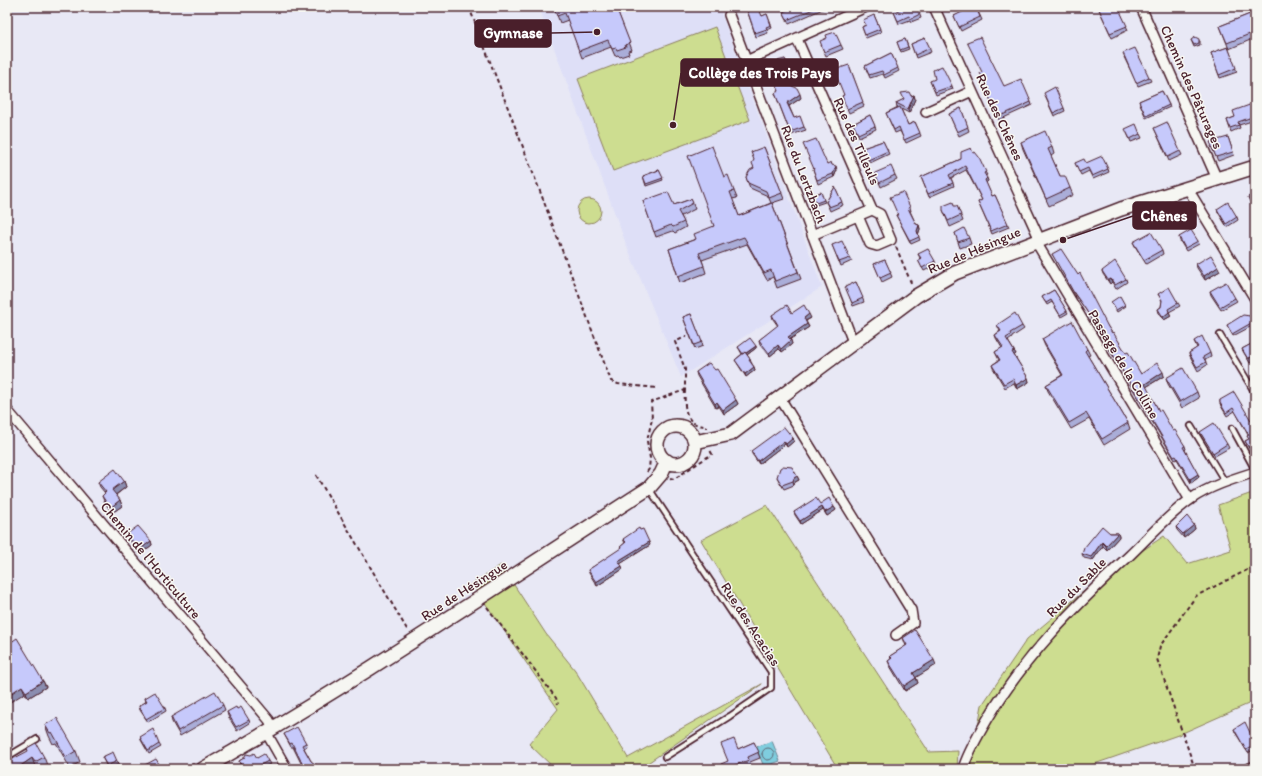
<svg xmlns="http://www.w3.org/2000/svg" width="1262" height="776" viewBox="0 0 1262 776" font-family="Itim,sans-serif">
  <rect width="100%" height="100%" fill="#e8e8f5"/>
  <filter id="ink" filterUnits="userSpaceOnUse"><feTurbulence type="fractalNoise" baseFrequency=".025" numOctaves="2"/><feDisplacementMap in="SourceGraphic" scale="8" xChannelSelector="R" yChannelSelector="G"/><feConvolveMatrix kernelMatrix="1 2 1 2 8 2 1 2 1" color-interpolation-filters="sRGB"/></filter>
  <g filter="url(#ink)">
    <path fill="#dedff7" d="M 539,7 L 719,7 L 822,287 L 681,377 L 626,244 Z"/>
    <path fill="#cddd90" stroke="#8c7e5e" d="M 715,27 L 750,120 L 613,171 L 578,79 Z
      M577 211a12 12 0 1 1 24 0a12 12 0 1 1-24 0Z
      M 1255,492 L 1255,701 L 1178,735 L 1080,769 L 970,769 L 982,705 L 1027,639 L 1090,586 L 1164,536 L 1187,564 L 1231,550 L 1218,505 Z
      M 767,505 L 929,752 L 958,751 L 957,769 L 838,769 L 701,540 Z
      M 501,565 L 546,634 L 575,670 L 628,758 L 762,684 L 639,769 L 555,769 L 529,744 L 558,709 L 472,584 Z"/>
    <path fill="#7fcdde" stroke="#6a8796" d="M 772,741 L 780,761 L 764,767 L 756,747 Z"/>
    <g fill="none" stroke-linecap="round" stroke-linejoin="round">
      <path stroke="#5f6573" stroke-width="1" d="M762 754a6 6 0 1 1 12 0a6 6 0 1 1-12 0Z"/>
      <g stroke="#4a1f2b" stroke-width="8">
        <path id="service" d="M 1220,335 L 1255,393
          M 1191,426 L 1225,482
          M 1232,428 L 1255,470
          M 650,490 L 771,672 L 771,688 L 730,716 L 665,757
          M 7,757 L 37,739"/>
      </g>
      <g stroke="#4a1f2b" stroke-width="12">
        <path id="minor" d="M 934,7 L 1040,240
          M 1141,7 L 1217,179
          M 729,15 L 853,342
          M 797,39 L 872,210 L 880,214 L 891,240 L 877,246 L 870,244 L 858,216
          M 746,61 L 866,7
          M 926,112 L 972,91
          M 1188,189 L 1255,299
          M 812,235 L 872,210
          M 1036,242 L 1190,500
          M 780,398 L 911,610 L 913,623 L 896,635
          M 7,410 L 269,720 L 273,728
          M 266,732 L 287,769
          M 963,769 C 968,752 978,736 987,720 C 1024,657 1075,606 1129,556 C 1149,537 1168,515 1191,499 C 1210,486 1233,479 1255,472
          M 1247,769 L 1255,766"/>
      </g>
      <g stroke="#4a1f2b" stroke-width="16">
        <path id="secondary" d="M657 445a19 19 0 1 1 38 0a19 19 0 1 1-38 0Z
          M 695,442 L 731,434 L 916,296 L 955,273 L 1121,209 L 1255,167
          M 203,769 C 356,682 501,583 649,488 L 661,474 L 667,461"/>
      </g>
      <path stroke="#4a1f2b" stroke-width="2" stroke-dasharray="4 3" stroke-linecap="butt" d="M 469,7 L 538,186 L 611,381 L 618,384 L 657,388
        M 896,247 L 912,285
        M 685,390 C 684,406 684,426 706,426 L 706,428
        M 647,472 L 649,469 L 650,458 L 647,441 L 652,419 L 651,402 L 685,390 L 685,369 L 675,342 L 687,336
        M 316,475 L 408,631
        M 670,478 L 674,479 L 712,454 L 710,450
        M 487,607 L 556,698 L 558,704
        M 184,769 L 194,764
        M 1195,769 L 1157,659 L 1160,646 L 1196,596 L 1255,566"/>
      <use href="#service" stroke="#f6f6f2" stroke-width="4.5"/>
      <use href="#minor" stroke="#f6f6f2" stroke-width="9"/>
      <use href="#secondary" stroke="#f6f6f2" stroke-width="13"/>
    </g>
    <path fill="#aaadd8" stroke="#4a1f2b" d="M 554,7 L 616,7 L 632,50 L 628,51 L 629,54 L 620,57 L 618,55 L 615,56 L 611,47 L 582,58 L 568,20 L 560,23 Z
      M 746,7 L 762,16 L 767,14 L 772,28 L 767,30 L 768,33 L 756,37 Z
      M 790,7 L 824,7 L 825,8 L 789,24 L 783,12 L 791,8 Z
      M 917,7 L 921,18 L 911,22 L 910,20 L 899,24 L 894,12 Z
      M 976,7 L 982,20 L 961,31 L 954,16 Z
      M 1098,7 L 1118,7 L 1128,30 L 1112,38 Z
      M 1255,12 L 1255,38 L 1229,49 L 1220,26 Z
      M 874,15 L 881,32 L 866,38 L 862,27 L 865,25 Z
      M 925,38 L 931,52 L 916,58 L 911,44 Z
      M 905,39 L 909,49 L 901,52 L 897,42 Z
      M 1191,40 L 1200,41 L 1200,45 L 1194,47 Z
      M 821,45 L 841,45 L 843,49 L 826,56 Z
      M 1228,47 L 1237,72 L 1220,78 L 1211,53 Z
      M 891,53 L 899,71 L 885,78 L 883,74 L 870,78 L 865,66 Z
      M 1124,57 L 1149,77 L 1151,81 L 1138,86 Z
      M 785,59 L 791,74 L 778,81 L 801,98 L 789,106 L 794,118 L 804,127 L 806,130 L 791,135 L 775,93 L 779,91 L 769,67 Z
      M 849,65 L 864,106 L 849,113 L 842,96 L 844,95 Z
      M 930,81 L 952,86 L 953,89 L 936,95 Z
      M 1004,86 L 1031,102 L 1032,105 L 999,120 L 988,94 Z
      M 1162,91 L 1170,107 L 1146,118 L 1139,101 Z
      M 914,95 L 915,99 L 909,113 L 901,109 L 908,125 L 915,122 L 921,136 L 906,143 L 900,131 L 895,133 L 886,113 L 898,107 L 897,107 L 896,103 Z
      M 1045,96 L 1064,108 L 1065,111 L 1054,116 Z
      M 1255,104 L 1255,120 L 1239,125 L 1240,128 L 1231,132 L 1227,120 L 1235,117 Z
      M 961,108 L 969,131 L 959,136 L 949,114 Z
      M 870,115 L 876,129 L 859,137 L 853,124 Z
      M 1154,128 L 1180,151 L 1182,155 L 1169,161 Z
      M 1127,133 L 1140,134 L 1142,138 L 1131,142 Z
      M 1228,137 L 1234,155 L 1218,161 L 1211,146 Z
      M 883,141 L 889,154 L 870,163 L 863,148 Z
      M 1021,142 L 1052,147 L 1054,154 L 1051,156 L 1060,176 L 1070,188 L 1073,195 L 1049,206 L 1023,149 Z
      M 764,147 L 784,199 L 772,203 L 801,279 L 777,288 L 773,277 L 767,280 L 747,244 L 702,260 L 706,273 L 680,283 L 669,249 L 696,239 L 714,226 L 724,177 L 734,191 L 737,198 L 732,199 L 739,216 L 771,203 L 768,196 L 750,188 L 746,177 L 754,168 L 754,160 Z
      M 973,153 L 987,175 L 985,176 L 988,181 L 986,183 L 992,196 L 995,195 L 1009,227 L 992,234 L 978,202 L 982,200 L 966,170 L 951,178 L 954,186 L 929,197 L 921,177 L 961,159 Z
      M 1075,163 L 1086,163 L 1108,169 L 1109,172 L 1093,179 L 1089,171 L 1081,175 Z
      M 827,164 L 832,165 L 837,170 L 834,177 L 818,184 L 813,169 Z
      M 659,170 L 663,180 L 646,186 L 643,176 Z
      M 875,173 L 895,175 L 897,179 L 881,187 Z
      M 835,187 L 843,205 L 830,211 L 826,202 Z
      M 1255,193 L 1255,210 L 1250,202 L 1248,197 Z
      M 812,195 L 824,200 L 825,202 L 816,205 Z
      M 691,199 L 695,209 L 681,216 L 686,227 L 675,233 L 673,231 L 656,237 L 643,201 L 674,205 Z
      M 957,206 L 963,221 L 950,227 L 943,210 Z
      M 910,207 L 911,211 L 910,211 L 916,224 L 919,225 L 920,229 L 918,235 L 920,240 L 911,244 L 896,215 Z
      M 1217,209 L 1237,217 L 1238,220 L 1227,227 L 1218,212 Z
      M 1165,211 L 1183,218 L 1172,224 L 1167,215 Z
      M 955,233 L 969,238 L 971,244 L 960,248 Z
      M 1179,237 L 1198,241 L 1199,244 L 1186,251 L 1180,241 Z
      M 1133,242 L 1162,250 L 1163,254 L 1146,264 L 1135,246 Z
      M 832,245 L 850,258 L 852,261 L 841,266 Z
      M 918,254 L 935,261 L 936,265 L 924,271 L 918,260 L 920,258 Z
      M 1052,254 L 1108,327 L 1126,353 L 1141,374 L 1164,376 L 1146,387 L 1159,411 L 1173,431 L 1185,446 L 1186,449 L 1185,450 L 1199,477 L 1191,483 L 1177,459 L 1175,460 L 1103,339 L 1102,340 L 1088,313 L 1076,296 L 1054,257 Z
      M 885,260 L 892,277 L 882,282 L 874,264 Z
      M 1196,264 L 1220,271 L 1205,280 L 1197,268 Z
      M 1102,271 L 1126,279 L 1127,282 L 1116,289 L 1112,282 L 1110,284 L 1103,274 Z
      M 856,282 L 864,302 L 853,306 L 846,287 Z
      M 1054,290 L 1068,313 L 1061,317 L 1052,302 L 1047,305 L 1042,297 Z
      M 1210,291 L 1235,298 L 1237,301 L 1221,310 L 1211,295 Z
      M 1158,294 L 1178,303 L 1180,306 L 1169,312 L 1171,316 L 1164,320 L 1159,313 L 1158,309 L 1161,307 L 1162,301 Z
      M 1111,302 L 1125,305 L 1126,306 L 1117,312 Z
      M 792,313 L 811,318 L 806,321 L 809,327 L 790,339 L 792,344 L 782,352 L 779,349 L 770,356 L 760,344 L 759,340 L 778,326 L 773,319 L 772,315 Z
      M 691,314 L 703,346 L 695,349 L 683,317 Z
      M 1253,322 L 1254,325 L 1233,336 L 1227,325 Z
      M 997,325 L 1022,326 L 1024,329 L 1012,337 L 1012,338 L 1008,341 L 1016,354 L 1014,355 L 1028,378 L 1029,382 L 1017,389 L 1014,383 L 1005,388 L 993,368 L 992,365 L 999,360 L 995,352 L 1002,348 L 996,338 L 995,335 L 1000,331 Z
      M 1042,339 L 1087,349 L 1090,355 L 1088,356 L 1128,423 L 1130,429 L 1104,445 L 1089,419 L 1071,429 L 1048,391 L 1046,385 L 1062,375 L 1045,346 Z
      M 1194,341 L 1210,353 L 1211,357 L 1205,360 L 1207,365 L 1198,371 L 1190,356 L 1189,353 L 1197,348 Z
      M 1255,342 L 1255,360 L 1250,363 L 1244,353 L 1242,349 Z
      M 756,346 L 756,348 L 747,355 L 750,359 L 751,362 L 754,367 L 755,370 L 746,377 L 737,363 L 735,360 L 742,354 L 738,347 Z
      M 696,372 L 736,400 L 738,404 L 724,414 L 719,406 L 716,408 L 697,376 Z
      M 1166,378 L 1197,392 L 1199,398 L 1182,408 L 1168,384 Z
      M 1220,400 L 1249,417 L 1253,455 L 1247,445 L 1245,441 L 1249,439 L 1247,436 L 1248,435 L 1235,411 L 1227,416 L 1221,406 L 1220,403 Z
      M 1200,432 L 1227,444 L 1229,448 L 1215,456 L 1202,435 Z
      M 793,438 L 794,441 L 787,447 L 785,444 L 759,464 L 752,454 L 751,451 Z
      M 797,476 L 799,480 L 795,482 L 794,485 L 784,489 L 779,481 L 777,477 Z
      M 124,481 L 126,487 L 116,495 L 120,500 L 122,506 L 112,513 L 104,501 L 102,496 L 105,493 L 100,487 L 98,482 Z
      M 820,504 L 834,507 L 836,510 L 827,516 L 823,510 L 801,524 L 795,515 L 794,512 Z
      M 1194,525 L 1195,529 L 1184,538 L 1177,530 L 1176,527 Z
      M 1110,533 L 1118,533 L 1119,537 L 1107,550 L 1103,546 L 1093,560 L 1084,558 L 1082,554 Z
      M 127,534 L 151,541 L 152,545 L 140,554 L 128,538 Z
      M 623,539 L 650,545 L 620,564 L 623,569 L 597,586 L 589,573 L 588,570 L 621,549 L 620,547 L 625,543 Z
      M 903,638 L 936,665 L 916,677 L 918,683 L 905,691 L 890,666 L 888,661 L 891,659 L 890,656 L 906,646 Z
      M 7,645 L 43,681 L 46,687 L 28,698 L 7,665 Z
      M 145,698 L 165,708 L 166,711 L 148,722 L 140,710 L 139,706 L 146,702 Z
      M 223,705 L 225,710 L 180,736 L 172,722 L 171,717 Z
      M 227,712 L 249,720 L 250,723 L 237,731 L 228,716 Z
      M 45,725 L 76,751 L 80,762 L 70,768 L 56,743 L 53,744 L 49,736 Z
      M 1234,729 L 1255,743 L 1255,749 L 1248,753 L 1235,732 Z
      M 284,734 L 306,743 L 307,746 L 304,748 L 311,761 L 320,769 L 304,769 L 293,747 L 291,747 Z
      M 140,737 L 159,744 L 161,747 L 149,754 L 141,740 Z
      M 754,742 L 760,758 L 750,762 L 751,765 L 741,769 L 721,769 L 722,769 L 738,749 Z
      M 44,757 L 48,768 L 45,769 L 7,769 L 11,760 Z
      M 102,757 L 117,761 L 119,764 L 110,769 L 108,769 Z
      M 244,758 L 257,758 L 268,761 L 270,764 L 261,769 L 243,769 L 240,765 L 239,761 Z"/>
    <path fill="#8b8db0" stroke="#4a1f2b" d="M 800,94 L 801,98 L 789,106 L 787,103 Z
      M 914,95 L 915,99 L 909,113 L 908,109 Z
      M 836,166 L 837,170 L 834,177 L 833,174 Z
      M 987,178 L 988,181 L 986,183 L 985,180 Z
      M 1182,214 L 1183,218 L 1172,224 L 1171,220 Z
      M 919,225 L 920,229 L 918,235 L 917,231 Z
      M 1218,267 L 1220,271 L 1205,280 L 1204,276 Z
      M 1111,279 L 1112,282 L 1110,284 L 1108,280 Z
      M 1169,312 L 1171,316 L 1164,320 L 1163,317 Z
      M 809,314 L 811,318 L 805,321 L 804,318 Z
      M 807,324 L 809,327 L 789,340 L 788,337 Z
      M 791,340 L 792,344 L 782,352 L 781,349 Z
      M 778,345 L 779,349 L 770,356 L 769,353 Z
      M 756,346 L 756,348 L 744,357 L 744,355 Z
      M 1014,351 L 1016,354 L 1013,356 L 1012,352 Z
      M 754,367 L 755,370 L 746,377 L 745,374 Z
      M 1163,372 L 1164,376 L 1146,387 L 1145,384 Z
      M 1028,378 L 1029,382 L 1017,389 L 1016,385 Z
      M 736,400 L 738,404 L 724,414 L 723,410 Z
      M 717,402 L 719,406 L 716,408 L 715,404 Z
      M 793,438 L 794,441 L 787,447 L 786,444 Z
      M 784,441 L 785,444 L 759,464 L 758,461 Z
      M 1255,450 L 1255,454 L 1253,455 L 1252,452 Z
      M 1198,474 L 1199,477 L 1191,483 L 1190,479 Z
      M 797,476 L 799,480 L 795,482 L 794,485 L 793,481 L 794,478 Z
      M 124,481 L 126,487 L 114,496 L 112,490 Z
      M 120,500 L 122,506 L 112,513 L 110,508 Z
      M 822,507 L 823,510 L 801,524 L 800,521 Z
      M 834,507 L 836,510 L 827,516 L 825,512 Z
      M 1194,525 L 1195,529 L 1184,538 L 1183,534 Z
      M 1118,533 L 1119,537 L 1107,550 L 1106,546 Z
      M 151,541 L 152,545 L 140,554 L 139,550 Z
      M 649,542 L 650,545 L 620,564 L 618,561 Z
      M 1102,542 L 1103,546 L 1093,560 L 1091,557 Z
      M 622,566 L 623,569 L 597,586 L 596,582 Z
      M 934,660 L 936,665 L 915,678 L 913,673 Z
      M 916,678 L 918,683 L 905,691 L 904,686 Z
      M 43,681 L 46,687 L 28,698 L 26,692 Z
      M 22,686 L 25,693 L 7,704 L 7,696 Z
      M 32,758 L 36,769 L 16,769 Z"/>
    <path fill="#c6c9fb" stroke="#4a1f2b" d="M 554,7 L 616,7 L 630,43 L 625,45 L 626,47 L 617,50 L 616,48 L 612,49 L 608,40 L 579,51 L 565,13 L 557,16 Z
      M 746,7 L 758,7 L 762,16 L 767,14 L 771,25 L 766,27 L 767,29 L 755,33 Z
      M 790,7 L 818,7 L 787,20 L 783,12 L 791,8 Z
      M 905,7 L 917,7 L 920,14 L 910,19 L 909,16 L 898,21 L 894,12 Z
      M 972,7 L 976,7 L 980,17 L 959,27 L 954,16 Z
      M 1098,7 L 1118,7 L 1127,26 L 1110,33 Z
      M 1255,12 L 1255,32 L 1227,43 L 1220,26 Z
      M 874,15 L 880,29 L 865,35 L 862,27 L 866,25 L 863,20 Z
      M 835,32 L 841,45 L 824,52 L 820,41 L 827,38 L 826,35 Z
      M 980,37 L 1004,86 L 1021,79 L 1031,102 L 998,117 L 988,94 L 990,93 L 980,73 L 982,72 L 967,42 Z
      M 1195,37 L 1199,39 L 1199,43 L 1194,45 L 1191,40 Z
      M 925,38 L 930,48 L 915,55 L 911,44 Z
      M 905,39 L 908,47 L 900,50 L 897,42 Z
      M 1228,47 L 1236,68 L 1219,75 L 1211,53 Z
      M 1135,48 L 1149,77 L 1136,83 L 1123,53 Z
      M 891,53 L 898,68 L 884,75 L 882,71 L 869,75 L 865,66 Z
      M 785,59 L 790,71 L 773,78 L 769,67 L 777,63 L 777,61 Z
      M 849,65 L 863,102 L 847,109 L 842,96 L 844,95 L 834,70 Z
      M 942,66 L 952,86 L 935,92 L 930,81 L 935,79 L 933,70 Z
      M 774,79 L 797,88 L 800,94 L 787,103 L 794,118 L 800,116 L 804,127 L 790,132 L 775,93 L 779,91 Z
      M 1055,87 L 1064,108 L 1053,113 L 1044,93 Z
      M 1162,91 L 1169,105 L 1146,116 L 1139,101 Z
      M 909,92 L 911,96 L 914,95 L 908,109 L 896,103 L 904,99 L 901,93 Z
      M 1255,103 L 1255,111 L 1254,111 L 1255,116 L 1238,122 L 1239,125 L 1230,128 L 1227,120 L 1235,117 L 1233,111 Z
      M 900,107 L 908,125 L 915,122 L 920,133 L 904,140 L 899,127 L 894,130 L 886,113 Z
      M 961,108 L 968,127 L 957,132 L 949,114 Z
      M 870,115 L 875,126 L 858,134 L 853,124 Z
      M 1167,122 L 1180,151 L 1168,157 L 1154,128 Z
      M 1136,124 L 1140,134 L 1130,139 L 1125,129 Z
      M 1045,131 L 1052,147 L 1048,149 L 1060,176 L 1065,176 L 1070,188 L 1046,199 L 1021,142 Z
      M 1228,137 L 1233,152 L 1216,157 L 1210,142 Z
      M 816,139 L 827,164 L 831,162 L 832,165 L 836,166 L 833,174 L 817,180 L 813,169 L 814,169 L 803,144 Z
      M 883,141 L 888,151 L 868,160 L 863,148 Z
      M 712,146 L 724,177 L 728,175 L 734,191 L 730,192 L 739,216 L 772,203 L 798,272 L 775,281 L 771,270 L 764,273 L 744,237 L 699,253 L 704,266 L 678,276 L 669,249 L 696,239 L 694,234 L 714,226 L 688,156 Z
      M 764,147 L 782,193 L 769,198 L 766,191 L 748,183 L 746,177 L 750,170 L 754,168 L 752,163 L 754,160 L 751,152 Z
      M 971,148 L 973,153 L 975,152 L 979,157 L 986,172 L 984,173 L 987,178 L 985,180 L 992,196 L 995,195 L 1008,224 L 991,231 L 978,202 L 982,200 L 965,166 L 949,175 L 953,183 L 928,194 L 921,177 L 961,159 L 961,152 Z
      M 1102,156 L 1108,169 L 1092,176 L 1088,168 L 1079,172 L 1075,163 L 1084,159 L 1086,163 Z
      M 891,166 L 895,175 L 879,183 L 875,173 Z
      M 659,170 L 663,178 L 646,184 L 643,176 Z
      M 835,187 L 842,202 L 829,207 L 826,202 Z
      M 668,192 L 674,205 L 691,199 L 693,203 L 678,211 L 684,222 L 673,227 L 671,225 L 654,232 L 643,201 Z
      M 821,192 L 824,200 L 816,203 L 812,195 Z
      M 903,192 L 910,207 L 908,208 L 916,224 L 919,225 L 917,231 L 919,237 L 910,241 L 896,215 L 898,215 L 890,197 Z
      M 1255,193 L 1255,208 L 1248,197 Z
      M 953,202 L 954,206 L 957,206 L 961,215 L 948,221 L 943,210 L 943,206 Z
      M 1228,202 L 1237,217 L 1226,224 L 1217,209 Z
      M 964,228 L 969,238 L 958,242 L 955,233 Z
      M 1191,230 L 1198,241 L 1185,248 L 1179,237 Z
      M 1151,232 L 1162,250 L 1144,260 L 1133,242 Z
      M 842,241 L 850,258 L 839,262 L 832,245 Z
      M 928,249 L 935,261 L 922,268 L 918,260 L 921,258 L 918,254 Z
      M 1061,249 L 1078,275 L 1080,273 L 1108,327 L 1112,333 L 1113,332 L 1126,353 L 1128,352 L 1141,374 L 1157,363 L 1163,372 L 1145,384 L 1159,411 L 1161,410 L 1173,431 L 1175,430 L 1185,446 L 1183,447 L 1198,474 L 1190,479 L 1176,456 L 1174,457 L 1102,336 L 1101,337 L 1086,310 L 1074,293 L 1052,254 Z
      M 1211,255 L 1218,267 L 1204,276 L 1196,264 Z
      M 885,260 L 891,273 L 880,278 L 874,264 Z
      M 1115,261 L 1126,279 L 1115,285 L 1111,279 L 1108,280 L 1102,271 Z
      M 1255,266 L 1255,273 L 1252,268 Z
      M 856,282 L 863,298 L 852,303 L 845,287 Z
      M 1226,282 L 1235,298 L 1220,307 L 1210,291 Z
      M 1169,287 L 1178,303 L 1168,309 L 1169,312 L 1163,317 L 1158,309 L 1161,307 L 1162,300 L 1158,294 Z
      M 1054,290 L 1067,311 L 1060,315 L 1051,300 L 1046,303 L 1042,297 Z
      M 1120,296 L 1125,305 L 1116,310 L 1111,302 Z
      M 787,305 L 792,313 L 804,305 L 809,314 L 804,318 L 807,324 L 788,337 L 791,340 L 781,349 L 778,345 L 769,353 L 759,340 L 778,325 L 772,315 Z
      M 1015,313 L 1022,326 L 1010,333 L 1011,335 L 1006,338 L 1014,351 L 1012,352 L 1028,378 L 1016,385 L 1013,379 L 1004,384 L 992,365 L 1000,360 L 995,352 L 1003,347 L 995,335 L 1001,331 L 997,325 Z
      M 691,314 L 702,342 L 694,345 L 683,317 Z
      M 1243,315 L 1250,316 L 1253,322 L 1232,334 L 1227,325 Z
      M 1072,321 L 1087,349 L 1085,351 L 1128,423 L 1102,439 L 1086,413 L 1069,423 L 1046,385 L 1063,375 L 1042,339 Z
      M 1202,336 L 1210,353 L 1203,357 L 1206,362 L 1197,367 L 1189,353 L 1198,347 L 1194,341 Z
      M 750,338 L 756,346 L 746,353 L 745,352 L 743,354 L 738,347 Z
      M 1255,342 L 1255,355 L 1248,359 L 1242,349 Z
      M 745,352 L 750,359 L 749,360 L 754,367 L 745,374 L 735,360 Z
      M 709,363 L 715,370 L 717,369 L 736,400 L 723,410 L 717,402 L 715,404 L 696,372 Z
      M 1183,368 L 1197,392 L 1180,402 L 1166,378 Z
      M 1234,392 L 1255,427 L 1255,450 L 1252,452 L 1245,441 L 1249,439 L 1247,436 L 1249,435 L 1233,408 L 1226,413 L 1220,403 L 1220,400 Z
      M 1214,423 L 1227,444 L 1213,453 L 1200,432 Z
      M 784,427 L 793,438 L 786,444 L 784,441 L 758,461 L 751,451 Z
      M 783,466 L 792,467 L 797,476 L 794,478 L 793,481 L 782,485 L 777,477 L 780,468 Z
      M 115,469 L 124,481 L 112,490 L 120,500 L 110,508 L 102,496 L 106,492 L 98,482 Z
      M 816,498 L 820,504 L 829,498 L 834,507 L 825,512 L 822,507 L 800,521 L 794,512 Z
      M 1187,516 L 1194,525 L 1183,534 L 1176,527 Z
      M 138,526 L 151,541 L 139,550 L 127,534 Z
      M 1102,526 L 1110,533 L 1118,533 L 1106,546 L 1102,542 L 1091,557 L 1082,554 L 1084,548 Z
      M 639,528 L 640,530 L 643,529 L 649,542 L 618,561 L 622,566 L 596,582 L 588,570 L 621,548 L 620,547 L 626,542 L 623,539 Z
      M 915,630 L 934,660 L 913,673 L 916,678 L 904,686 L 888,661 L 892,658 L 890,656 L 907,645 L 903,638 Z
      M 17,638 L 43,681 L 26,692 L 22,686 L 7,696 L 7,670 L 11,668 L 7,662 L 7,645 Z
      M 215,691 L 223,705 L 178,731 L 171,717 Z
      M 155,692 L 165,708 L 146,719 L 139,706 L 147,701 L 145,698 Z
      M 236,707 L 237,709 L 241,707 L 249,720 L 236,727 L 227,712 Z
      M 57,718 L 76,751 L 66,757 L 52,732 L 50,733 L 45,725 Z
      M 1245,722 L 1255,743 L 1255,745 L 1246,750 L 1234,729 Z
      M 297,727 L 306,743 L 302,745 L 311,761 L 320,768 L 320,769 L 305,769 L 292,743 L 290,744 L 284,734 Z
      M 153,729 L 159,744 L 148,751 L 140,737 Z
      M 734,739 L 738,749 L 754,742 L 759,752 L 748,757 L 749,760 L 730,767 L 731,769 L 721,769 L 722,769 L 721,764 L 728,761 L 721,744 Z
      M 36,743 L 44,757 L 35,762 L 32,758 L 16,769 L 7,769 L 7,756 L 9,755 L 11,760 L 28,751 L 27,748 Z
      M 113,752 L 117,761 L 107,766 L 102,757 Z
      M 254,753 L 257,758 L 264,754 L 268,761 L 253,769 L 244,769 L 239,761 L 244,758 L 246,754 L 251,755 Z
      M 156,759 L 162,769 L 148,769 L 145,765 Z
      M 88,765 L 91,769 L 81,769 Z"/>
  </g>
  <g text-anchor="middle" stroke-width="3" stroke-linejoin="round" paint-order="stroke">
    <g font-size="14" fill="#4a1f2b" stroke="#f6f6f2">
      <text transform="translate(1192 87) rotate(66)" y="5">Chemin des Pâturages</text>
      <text transform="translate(1000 117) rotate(65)" y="5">Rue des Chênes</text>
      <text transform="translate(857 141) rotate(66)" y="5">Rue des Tilleuls</text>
      <text transform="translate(804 174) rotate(69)" y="5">Rue du Lertzbach</text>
      <text transform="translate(974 250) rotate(-23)" y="5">Rue de Hésingue</text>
      <text transform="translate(1124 364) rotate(59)" y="5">Passage de la Colline</text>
      <text transform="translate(151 560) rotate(50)" y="5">Chemin de l'Horticulture</text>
      <text transform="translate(1076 587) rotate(-45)" y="5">Rue du Sable</text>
      <text transform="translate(464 590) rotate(-33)" y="5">Rue de Hésingue</text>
      <text transform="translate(751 624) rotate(57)" y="5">Rue des Acacias</text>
    </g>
  </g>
  <path fill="none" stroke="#4a1f2b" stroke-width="1.5" d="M597 32L551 33M673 125L681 73M1063 240L1133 216"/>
  <g fill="#4a1f2b" stroke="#f6f6f2" stroke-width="1.5">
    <circle cx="597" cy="32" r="4"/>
    <circle cx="673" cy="125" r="4"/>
    <circle cx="1063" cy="240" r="4"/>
  </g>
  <g fill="#4a1f2b" stroke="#4a1f2b" stroke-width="1.5">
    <rect x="475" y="20" width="76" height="27" rx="4"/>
    <rect x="681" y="59" width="157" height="27" rx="4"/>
    <rect x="1133" y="202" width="63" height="27" rx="4"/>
  </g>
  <g font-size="15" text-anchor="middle" font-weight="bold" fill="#fff">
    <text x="513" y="38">Gymnase</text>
    <text x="760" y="78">Collège des Trois Pays</text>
    <text x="1164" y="221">Chênes</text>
  </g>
  <rect width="1262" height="776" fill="none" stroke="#f6f6f2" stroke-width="24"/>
  <rect x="12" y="12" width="1238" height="752" fill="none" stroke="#4a1f2b" stroke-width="1.5" filter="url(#ink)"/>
</svg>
